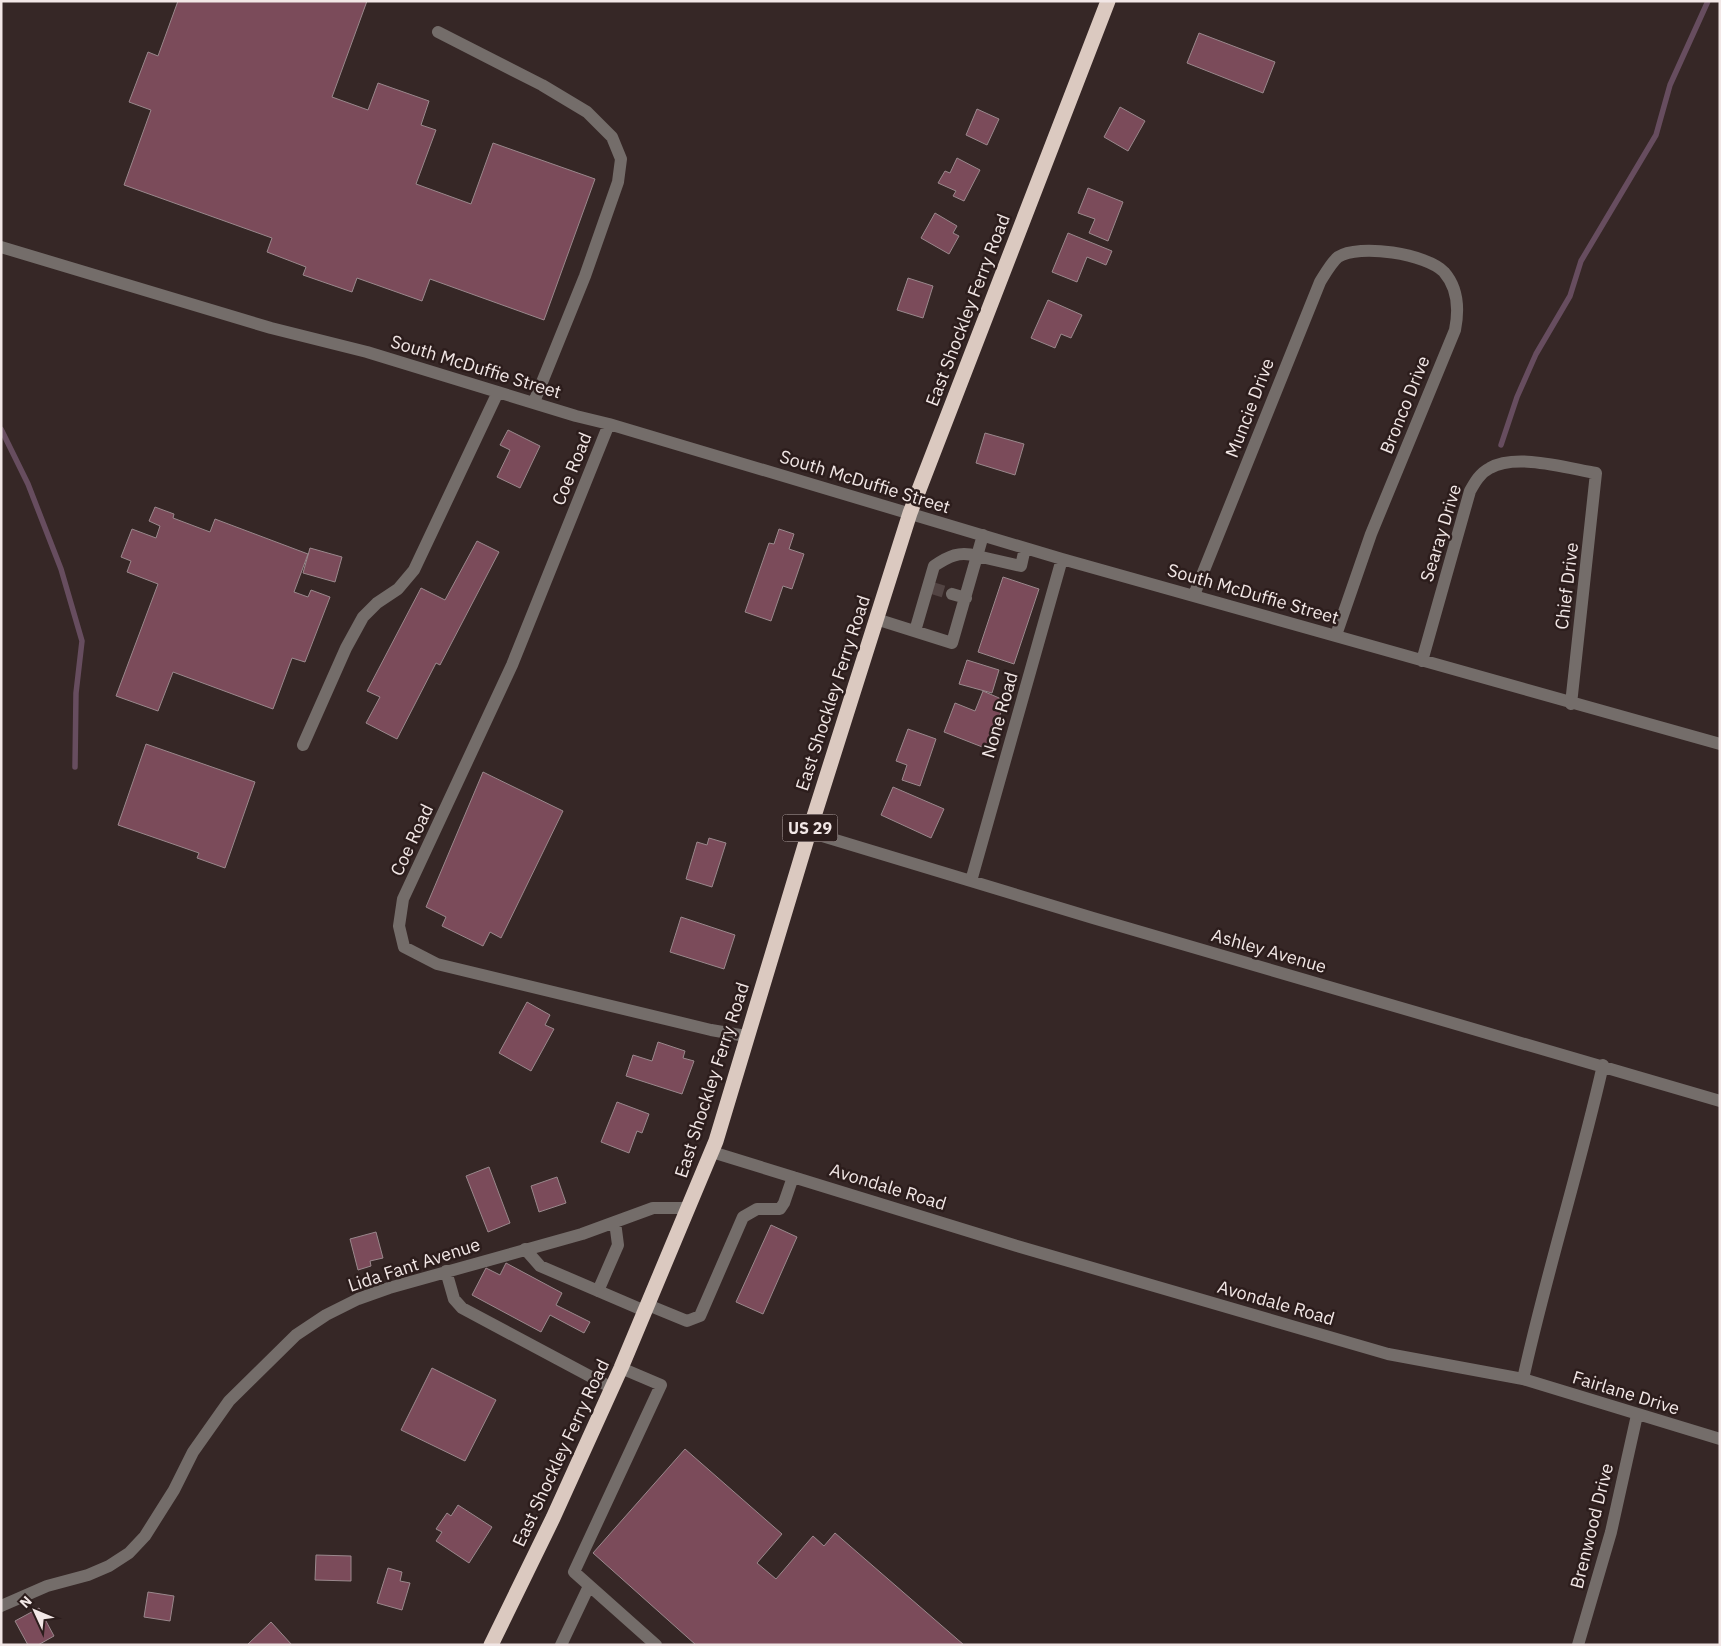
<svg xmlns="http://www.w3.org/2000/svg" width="1721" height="1646" viewBox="0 0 1721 1646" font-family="'IBM Plex Sans',sans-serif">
  <rect width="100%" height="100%" fill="#362726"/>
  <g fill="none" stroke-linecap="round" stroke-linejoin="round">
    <path stroke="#674d5f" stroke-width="5.5" d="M 1,429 L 28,484 L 61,569 L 82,641 L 76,693 L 75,767
      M 1501,445 L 1517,397 L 1536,354 L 1570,296 L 1581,261 L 1656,135 L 1670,85 L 1708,1"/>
  </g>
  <path fill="#7b4b5a" stroke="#9a888c" d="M 178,1 L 367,1 L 332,97 L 368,110 L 378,83 L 429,101 L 421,125 L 436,130 L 416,184 L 471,204 L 493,143 L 595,179 L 544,320 L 430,279 L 422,301 L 357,278 L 352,292 L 303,275 L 306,267 L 267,252 L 272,238 L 124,185 L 151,110 L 129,102 L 148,52 L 158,56 Z
    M 1199,33 L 1275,62 L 1263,93 L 1187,63 Z
    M 1120,107 L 1145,121 L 1128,151 L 1104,137 Z
    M 977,109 L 999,119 L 987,145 L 966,135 Z
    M 957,158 L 980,170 L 964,201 L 953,196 L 956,191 L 938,183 L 945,171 L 950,173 Z
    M 1088,188 L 1123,202 L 1108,241 L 1089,233 L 1095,219 L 1078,213 Z
    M 935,213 L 957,226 L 953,233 L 959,236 L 949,254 L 921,238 Z
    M 1068,233 L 1112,251 L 1106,265 L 1087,257 L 1077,282 L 1052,272 Z
    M 908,278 L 933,286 L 923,318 L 897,310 Z
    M 1048,300 L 1082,315 L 1071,338 L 1061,334 L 1055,348 L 1031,338 Z
    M 508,430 L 540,446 L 520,488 L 497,477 L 510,450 L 500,445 Z
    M 985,433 L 1024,444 L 1015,475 L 976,463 Z
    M 155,507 L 174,514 L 173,518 L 210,532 L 215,519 L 308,554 L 294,592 L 308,597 L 311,590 L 330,597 L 305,662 L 292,658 L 273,709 L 173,672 L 158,711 L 116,696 L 158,584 L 127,572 L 131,561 L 121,557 L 132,529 L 156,538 L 160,526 L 149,521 Z
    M 779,529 L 794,534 L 789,549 L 804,554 L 792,589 L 783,586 L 771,621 L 745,612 L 769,543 L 774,544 Z
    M 477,541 L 499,552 L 440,665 L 436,663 L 397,739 L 366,723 L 380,697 L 367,691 L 421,588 L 445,600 Z
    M 310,548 L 342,557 L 335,582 L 303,573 Z
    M 1003,577 L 1039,589 L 1014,664 L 978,652 Z
    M 967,660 L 999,670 L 992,693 L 959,684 Z
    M 983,691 L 1006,701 L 999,717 L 1003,719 L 990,750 L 944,732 L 955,703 L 975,711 Z
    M 908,729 L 936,739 L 920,786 L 902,780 L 907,765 L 896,761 Z
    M 146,744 L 255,782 L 225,868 L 197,858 L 199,853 L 118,825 Z
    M 483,772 L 563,811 L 501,938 L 490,932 L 483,946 L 442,926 L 446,917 L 426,907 Z
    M 893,787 L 944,809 L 931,838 L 881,815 Z
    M 709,838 L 726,843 L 712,887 L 686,879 L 697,842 L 707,845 Z
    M 681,917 L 735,935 L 724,969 L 670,952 Z
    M 527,1002 L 550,1015 L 545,1025 L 554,1029 L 531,1071 L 499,1053 Z
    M 658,1042 L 685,1051 L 683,1058 L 694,1061 L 682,1094 L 626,1076 L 633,1055 L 652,1061 Z
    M 617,1102 L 649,1114 L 642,1133 L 637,1131 L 629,1153 L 601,1142 Z
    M 489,1167 L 510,1223 L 488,1232 L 466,1176 Z
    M 557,1177 L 566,1203 L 539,1212 L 531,1186 Z
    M 771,1225 L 797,1237 L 763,1314 L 736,1302 Z
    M 376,1232 L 383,1258 L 370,1261 L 371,1266 L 358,1270 L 350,1239 Z
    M 506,1263 L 562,1293 L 556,1305 L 590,1322 L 584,1333 L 550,1315 L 541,1332 L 472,1295 L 486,1268 L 500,1275 Z
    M 432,1368 L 496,1400 L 465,1461 L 401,1430 Z
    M 685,1449 L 782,1534 L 757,1563 L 776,1579 L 813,1536 L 824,1546 L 835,1533 L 964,1645 L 696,1645 L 593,1553 Z
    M 458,1505 L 492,1527 L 469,1563 L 436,1541 L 442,1532 L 436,1529 L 447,1513 L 451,1516 Z
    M 316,1555 L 351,1556 L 351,1581 L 315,1580 Z
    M 388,1568 L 402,1572 L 400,1581 L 410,1583 L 402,1610 L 377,1603 Z
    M 148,1592 L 174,1596 L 170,1621 L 144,1617 Z
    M 39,1608 L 54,1636 L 38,1645 L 28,1645 L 15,1621 Z
    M 271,1622 L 292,1645 L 247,1645 Z"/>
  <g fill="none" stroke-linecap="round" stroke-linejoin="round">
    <path stroke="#524443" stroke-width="12" stroke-dasharray="12 6" stroke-linecap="butt" d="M 932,588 L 952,594"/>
    <path stroke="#746d6a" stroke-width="12" d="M 438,32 L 542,85 L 587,112 L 612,137 L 621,159 L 618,182 L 585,276 L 534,402
      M 1,247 L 271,328 L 367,352 L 576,416 L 609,424 L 1062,559 L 1720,744
      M 609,424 L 512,665 L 403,899 L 399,926 L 404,947 L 437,964 L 711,1030 L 746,1036
      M 983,535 L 977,556 L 1021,566 L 1025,548
      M 952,594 L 966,598
      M 1194,595 L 1320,282 C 1325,274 1331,263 1338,257 C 1359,243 1427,254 1444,272 C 1458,288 1459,310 1455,330 L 1371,534 L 1336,635
      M 876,619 L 952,643 L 977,556 C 959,551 949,556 934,566 L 915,631
      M 1422,661 L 1470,491 C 1475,482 1480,473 1490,468 C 1516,453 1567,468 1596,473 L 1571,704
      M 303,745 L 346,648 L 363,617 L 377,603 L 398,589 L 414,570 L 498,392
      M 809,832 L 1093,918 L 1720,1101
      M 971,881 L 1062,559
      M 712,1152 L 1017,1246 L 1388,1354 L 1523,1379 L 1720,1439
      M 525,1249 L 540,1266 L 645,1311
      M 446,1271 L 454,1299 L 462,1308 L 612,1388
      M 598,1291 L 618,1245 L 615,1222
      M 648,1305 L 687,1321 L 700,1316 L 743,1217 L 757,1209 L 780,1209 L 784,1203 L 793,1177
      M 621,1368 L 661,1385 L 574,1572 L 656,1645
      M 1523,1379 C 1546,1274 1579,1171 1603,1065
      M 1,1606 L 47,1586 L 88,1575 L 109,1566 L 129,1553 L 145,1536 L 174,1490 L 193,1452 L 229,1401 L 296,1335 L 326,1315 L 358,1299 L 389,1288 L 582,1234 L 653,1208 L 689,1208
      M 561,1645 L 589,1586
      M 1578,1645 L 1611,1532 L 1637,1415"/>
    <path stroke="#dbc9c0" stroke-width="15" d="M 491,1645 L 553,1518 L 621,1368 L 716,1141 L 809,832 L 910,513 L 1108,1"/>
  </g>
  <g text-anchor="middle" stroke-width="5" stroke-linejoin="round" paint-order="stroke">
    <rect fill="#2c1d1c" stroke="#b7aaa9" stroke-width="1" x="782.5" y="814.5" width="55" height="27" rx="4"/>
    <g font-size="16" font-weight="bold" fill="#f2e7e6">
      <text x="810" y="834">US 29</text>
    </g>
    <g font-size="18" fill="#f2e7e6" stroke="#2c1d1c">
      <text transform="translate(968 310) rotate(-69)" y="6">East Shockley Ferry Road</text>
      <text transform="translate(476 367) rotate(17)" y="6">South McDuffie Street</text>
      <text transform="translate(1405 405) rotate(-68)" y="6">Bronco Drive</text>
      <text transform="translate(1250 408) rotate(-69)" y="6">Muncie Drive</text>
      <text transform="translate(572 469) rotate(-68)" y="6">Coe Road</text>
      <text transform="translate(865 482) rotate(17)" y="6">South McDuffie Street</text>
      <text transform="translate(1441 533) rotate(-73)" y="6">Searay Drive</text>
      <text transform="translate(1567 586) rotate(-83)" y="6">Chief Drive</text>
      <text transform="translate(1253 594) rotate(16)" y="6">South McDuffie Street</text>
      <text transform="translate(833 693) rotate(-72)" y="6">East Shockley Ferry Road</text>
      <text transform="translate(1000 715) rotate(-74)" y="6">None Road</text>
      <text transform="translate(412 840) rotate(-65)" y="6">Coe Road</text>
      <text transform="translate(1269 951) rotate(16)" y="6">Ashley Avenue</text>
      <text transform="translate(712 1080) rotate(-72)" y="6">East Shockley Ferry Road</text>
      <text transform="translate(888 1187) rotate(17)" y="6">Avondale Road</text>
      <text transform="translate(414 1265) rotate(-18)" y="6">Lida Fant Avenue</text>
      <text transform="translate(1276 1303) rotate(16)" y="6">Avondale Road</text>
      <text transform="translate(1626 1393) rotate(17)" y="6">Fairlane Drive</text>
      <text transform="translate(561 1453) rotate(-65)" y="6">East Shockley Ferry Road</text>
      <text transform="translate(1592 1526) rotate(-76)" y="6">Brenwood Drive</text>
    </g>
  </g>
  <rect width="1721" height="1646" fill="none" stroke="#f2e7e6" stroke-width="5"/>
  <g transform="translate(35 1611) rotate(314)" stroke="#2c1d1c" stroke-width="4" paint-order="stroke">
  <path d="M0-4L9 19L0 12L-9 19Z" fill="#f2e7e6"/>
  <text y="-8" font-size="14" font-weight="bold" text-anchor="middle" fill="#f2e7e6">N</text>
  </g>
</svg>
